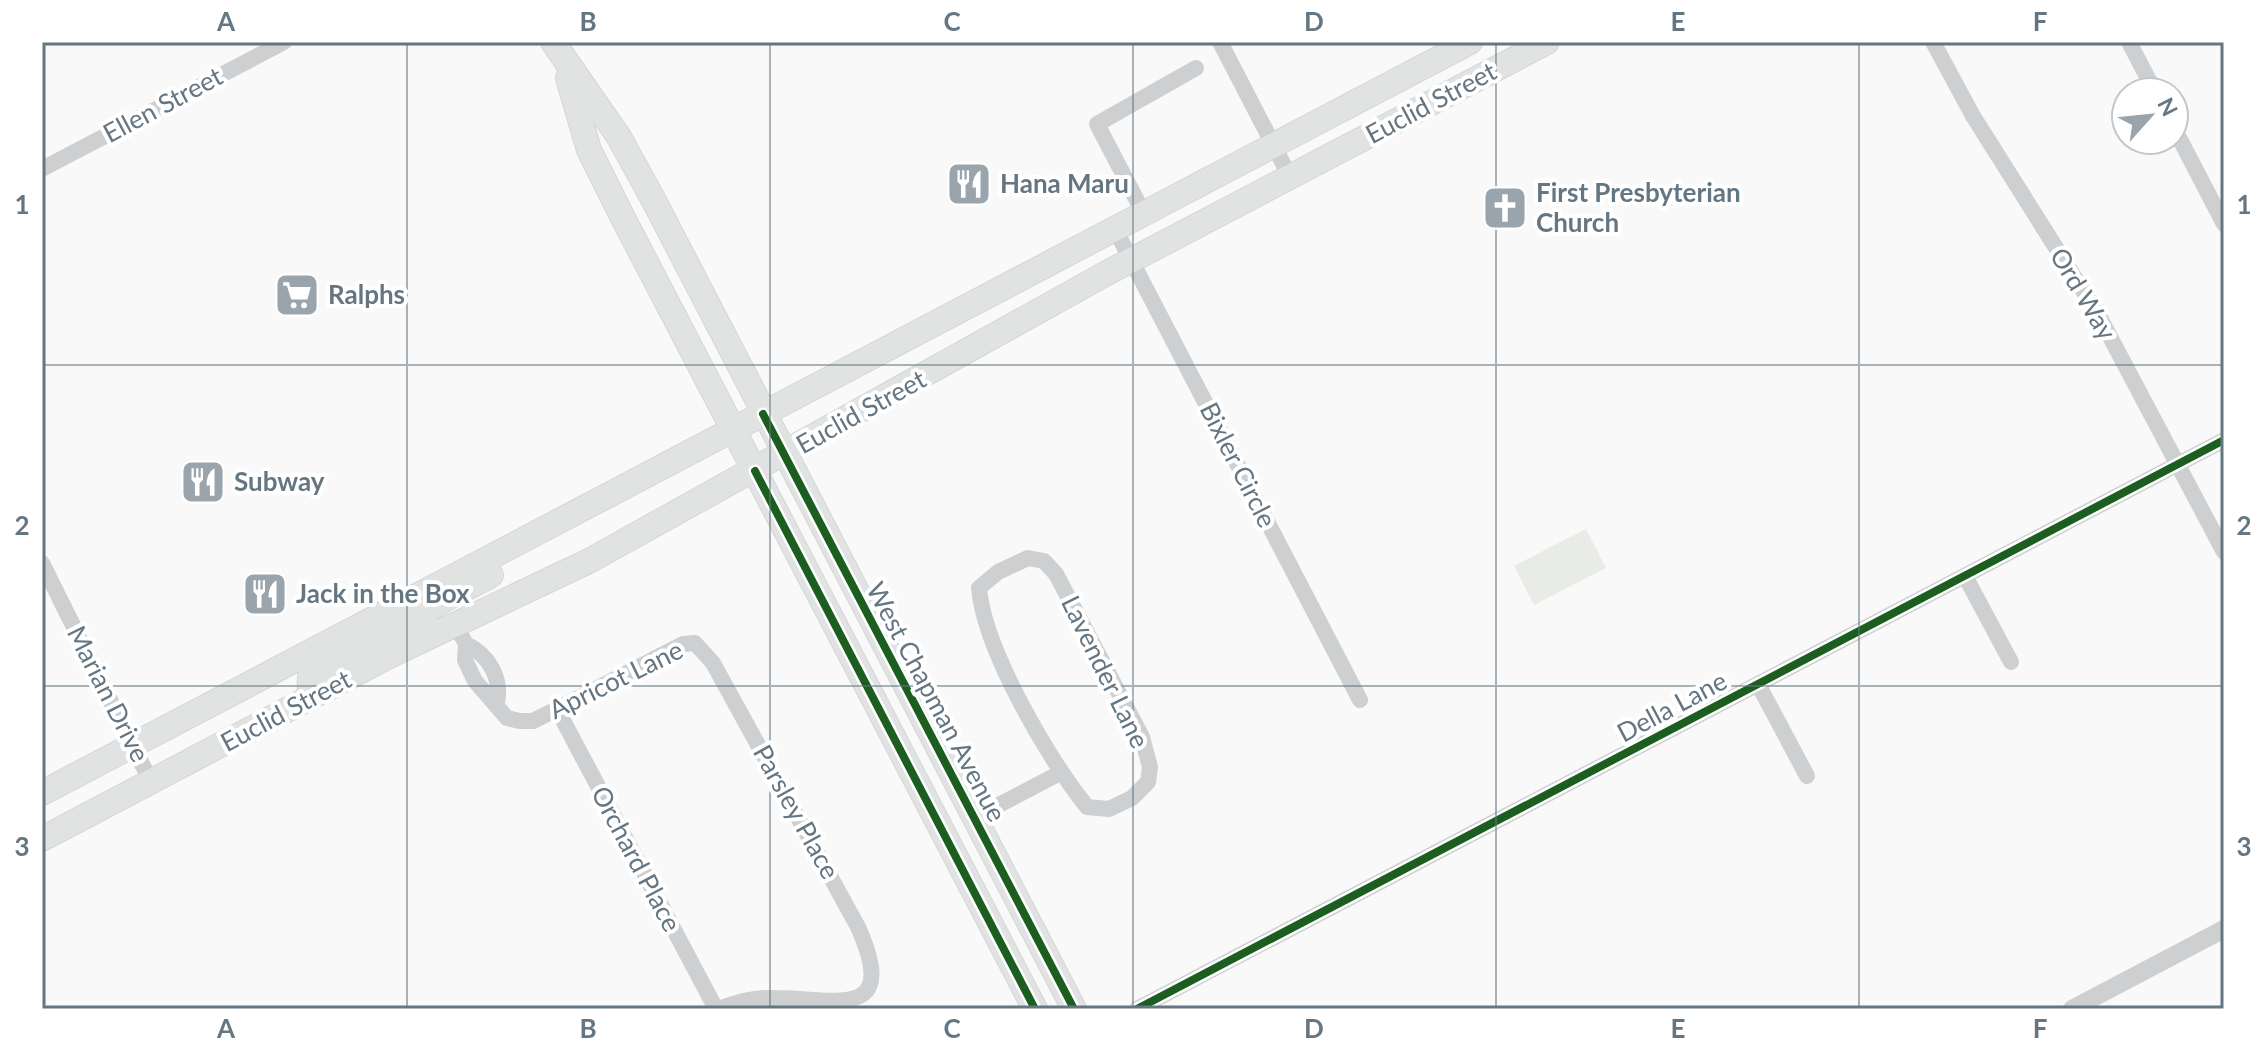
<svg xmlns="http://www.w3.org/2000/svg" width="2266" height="1051" viewBox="0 0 2266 1051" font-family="Lato,sans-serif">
  <rect width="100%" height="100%" fill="#f9f9f9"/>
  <path fill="#e8ebe6" d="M 1586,529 L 1606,568 L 1534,605 L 1514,566 Z"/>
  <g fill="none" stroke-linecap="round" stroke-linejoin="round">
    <g stroke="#d5d6d7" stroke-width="26">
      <path id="primary" d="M 553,42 L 619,137 L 653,199 L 1074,1009
        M 568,78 L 589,150 L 623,218 L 1035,1009
        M 412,644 C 412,604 462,594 491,575
        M 309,699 L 310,678 L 380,641 L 398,621 L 398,606
        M 42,793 L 1470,42
        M 42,839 L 389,656 L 589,561 L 1105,274 L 1547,42"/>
    </g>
    <path stroke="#cecfd0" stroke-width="16" d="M 1220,42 L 1290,177
      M 1933,42 L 1973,116 L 2099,316 L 2224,552
      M 2129,42 L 2155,92
      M 2174,128 L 2224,224
      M 42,169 L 284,42
      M 1144,214 L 1097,124 L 1196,68
      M 1115,229 L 1360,700
      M 1028,558 L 1044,561 L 1056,574 L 1142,737 L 1150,767 L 1148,782 L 1132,798 L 1109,809 L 1087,807 C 1048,758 984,649 979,588 L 998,572 Z
      M 42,563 L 151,782
      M 1965,576 L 2011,662
      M 455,624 L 466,644 L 465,660 L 475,681 L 507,718 L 520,721 L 533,721 L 557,709 L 683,644 L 695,643 L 713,663 L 858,927 C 900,1022 836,998 773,998 C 753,997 736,1003 718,1009
      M 466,644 C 489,655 502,678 497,703
      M 1758,684 L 1807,776
      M 557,709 L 716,1009
      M 974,818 L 1060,773
      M 1137,1009 L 2224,440"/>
    <path stroke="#cecfd0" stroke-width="18" d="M 2072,1009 L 2224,929"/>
    <use href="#primary" stroke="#e1e2e2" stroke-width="24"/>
    <g stroke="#fff" stroke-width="13">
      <path id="cycleway" d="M 763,414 L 1074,1009
        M 755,471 L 1035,1009
        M 1137,1009 L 2224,440"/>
    </g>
    <use href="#cycleway" stroke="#1b5e20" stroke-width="8"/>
  </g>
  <path fill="none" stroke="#657683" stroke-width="2" stroke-opacity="0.55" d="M 407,42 L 407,1009M 770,42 L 770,1009M 1133,42 L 1133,1009M 1496,42 L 1496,1009M 1859,42 L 1859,1009M 42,365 L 2224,365M 42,686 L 2224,686"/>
  <defs>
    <g id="restaurant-square" transform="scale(2.3)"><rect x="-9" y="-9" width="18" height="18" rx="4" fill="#99a4ac" stroke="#fff"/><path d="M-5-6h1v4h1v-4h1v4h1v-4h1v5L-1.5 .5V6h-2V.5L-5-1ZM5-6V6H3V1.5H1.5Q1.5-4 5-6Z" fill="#fff"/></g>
    <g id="church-square" transform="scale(2.3)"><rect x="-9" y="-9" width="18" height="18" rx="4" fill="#99a4ac" stroke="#fff"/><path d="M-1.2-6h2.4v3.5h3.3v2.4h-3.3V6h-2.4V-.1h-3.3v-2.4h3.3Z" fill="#fff"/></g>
    <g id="supermarket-square" transform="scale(2.3)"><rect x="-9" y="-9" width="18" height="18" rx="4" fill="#99a4ac" stroke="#fff"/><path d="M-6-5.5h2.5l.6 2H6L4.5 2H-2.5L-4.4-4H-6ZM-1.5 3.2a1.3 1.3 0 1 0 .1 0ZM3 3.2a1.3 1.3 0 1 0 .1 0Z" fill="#fff"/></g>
  </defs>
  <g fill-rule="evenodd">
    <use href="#restaurant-square" x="969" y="184"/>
    <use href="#church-square" x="1505" y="208"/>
    <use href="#supermarket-square" x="297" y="295"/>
    <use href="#restaurant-square" x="203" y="482"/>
    <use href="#restaurant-square" x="265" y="594"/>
  </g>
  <g text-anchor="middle" stroke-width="8" stroke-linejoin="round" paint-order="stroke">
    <g font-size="26" fill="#657683" stroke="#fff">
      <text transform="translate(1431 103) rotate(-28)" y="9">Euclid Street</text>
      <text transform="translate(163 105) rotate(-28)" y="9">Ellen Street</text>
      <text transform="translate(2083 294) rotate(59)" y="9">Ord Way</text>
      <text transform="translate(861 412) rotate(-29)" y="9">Euclid Street</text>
      <text transform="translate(1238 465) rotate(63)" y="9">Bixler Circle</text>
      <text transform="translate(1105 672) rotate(64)" y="9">Lavender Lane</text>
      <text transform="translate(616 680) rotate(-26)" y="9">Apricot Lane</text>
      <text transform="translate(108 694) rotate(63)" y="9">Marian Drive</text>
      <text transform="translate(936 702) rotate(62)" y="9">West Chapman Avenue</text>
      <text transform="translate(1672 707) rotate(-28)" y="9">Della Lane</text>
      <text transform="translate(286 711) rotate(-28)" y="9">Euclid Street</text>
      <text transform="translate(796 812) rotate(61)" y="9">Parsley Place</text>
      <text transform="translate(636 859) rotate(62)" y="9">Orchard Place</text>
    </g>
    <g font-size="26" font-weight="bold" fill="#657683" stroke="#fff" text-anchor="start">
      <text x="1000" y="193">Hana Maru</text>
      <text x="1536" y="202">First Presbyterian<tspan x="1536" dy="30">Church</tspan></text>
      <text x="328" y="304">Ralphs</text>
      <text x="234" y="491">Subway</text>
      <text x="296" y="603">Jack in the Box</text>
    </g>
  </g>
  <rect width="2266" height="1051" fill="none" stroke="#ffffff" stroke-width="88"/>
  <g transform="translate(2150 116) rotate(63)"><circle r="38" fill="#ffffff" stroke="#c1c8cd" stroke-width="2"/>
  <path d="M0-6L14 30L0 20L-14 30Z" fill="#99a4ac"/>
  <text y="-12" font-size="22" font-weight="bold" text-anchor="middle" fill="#657683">N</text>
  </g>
  <rect x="44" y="44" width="2178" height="963" fill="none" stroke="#657683" stroke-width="3"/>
  <g font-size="26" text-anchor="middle" font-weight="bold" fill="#657683">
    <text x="226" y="31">A</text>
    <text x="588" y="31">B</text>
    <text x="952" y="31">C</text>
    <text x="1314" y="31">D</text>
    <text x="1678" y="31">E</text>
    <text x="2040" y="31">F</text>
    <text x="22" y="214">1</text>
    <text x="2244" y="214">1</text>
    <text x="22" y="535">2</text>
    <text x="2244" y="535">2</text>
    <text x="22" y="856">3</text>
    <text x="2244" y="856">3</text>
    <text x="226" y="1038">A</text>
    <text x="588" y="1038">B</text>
    <text x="952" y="1038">C</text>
    <text x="1314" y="1038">D</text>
    <text x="1678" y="1038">E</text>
    <text x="2040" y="1038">F</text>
  </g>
</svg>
